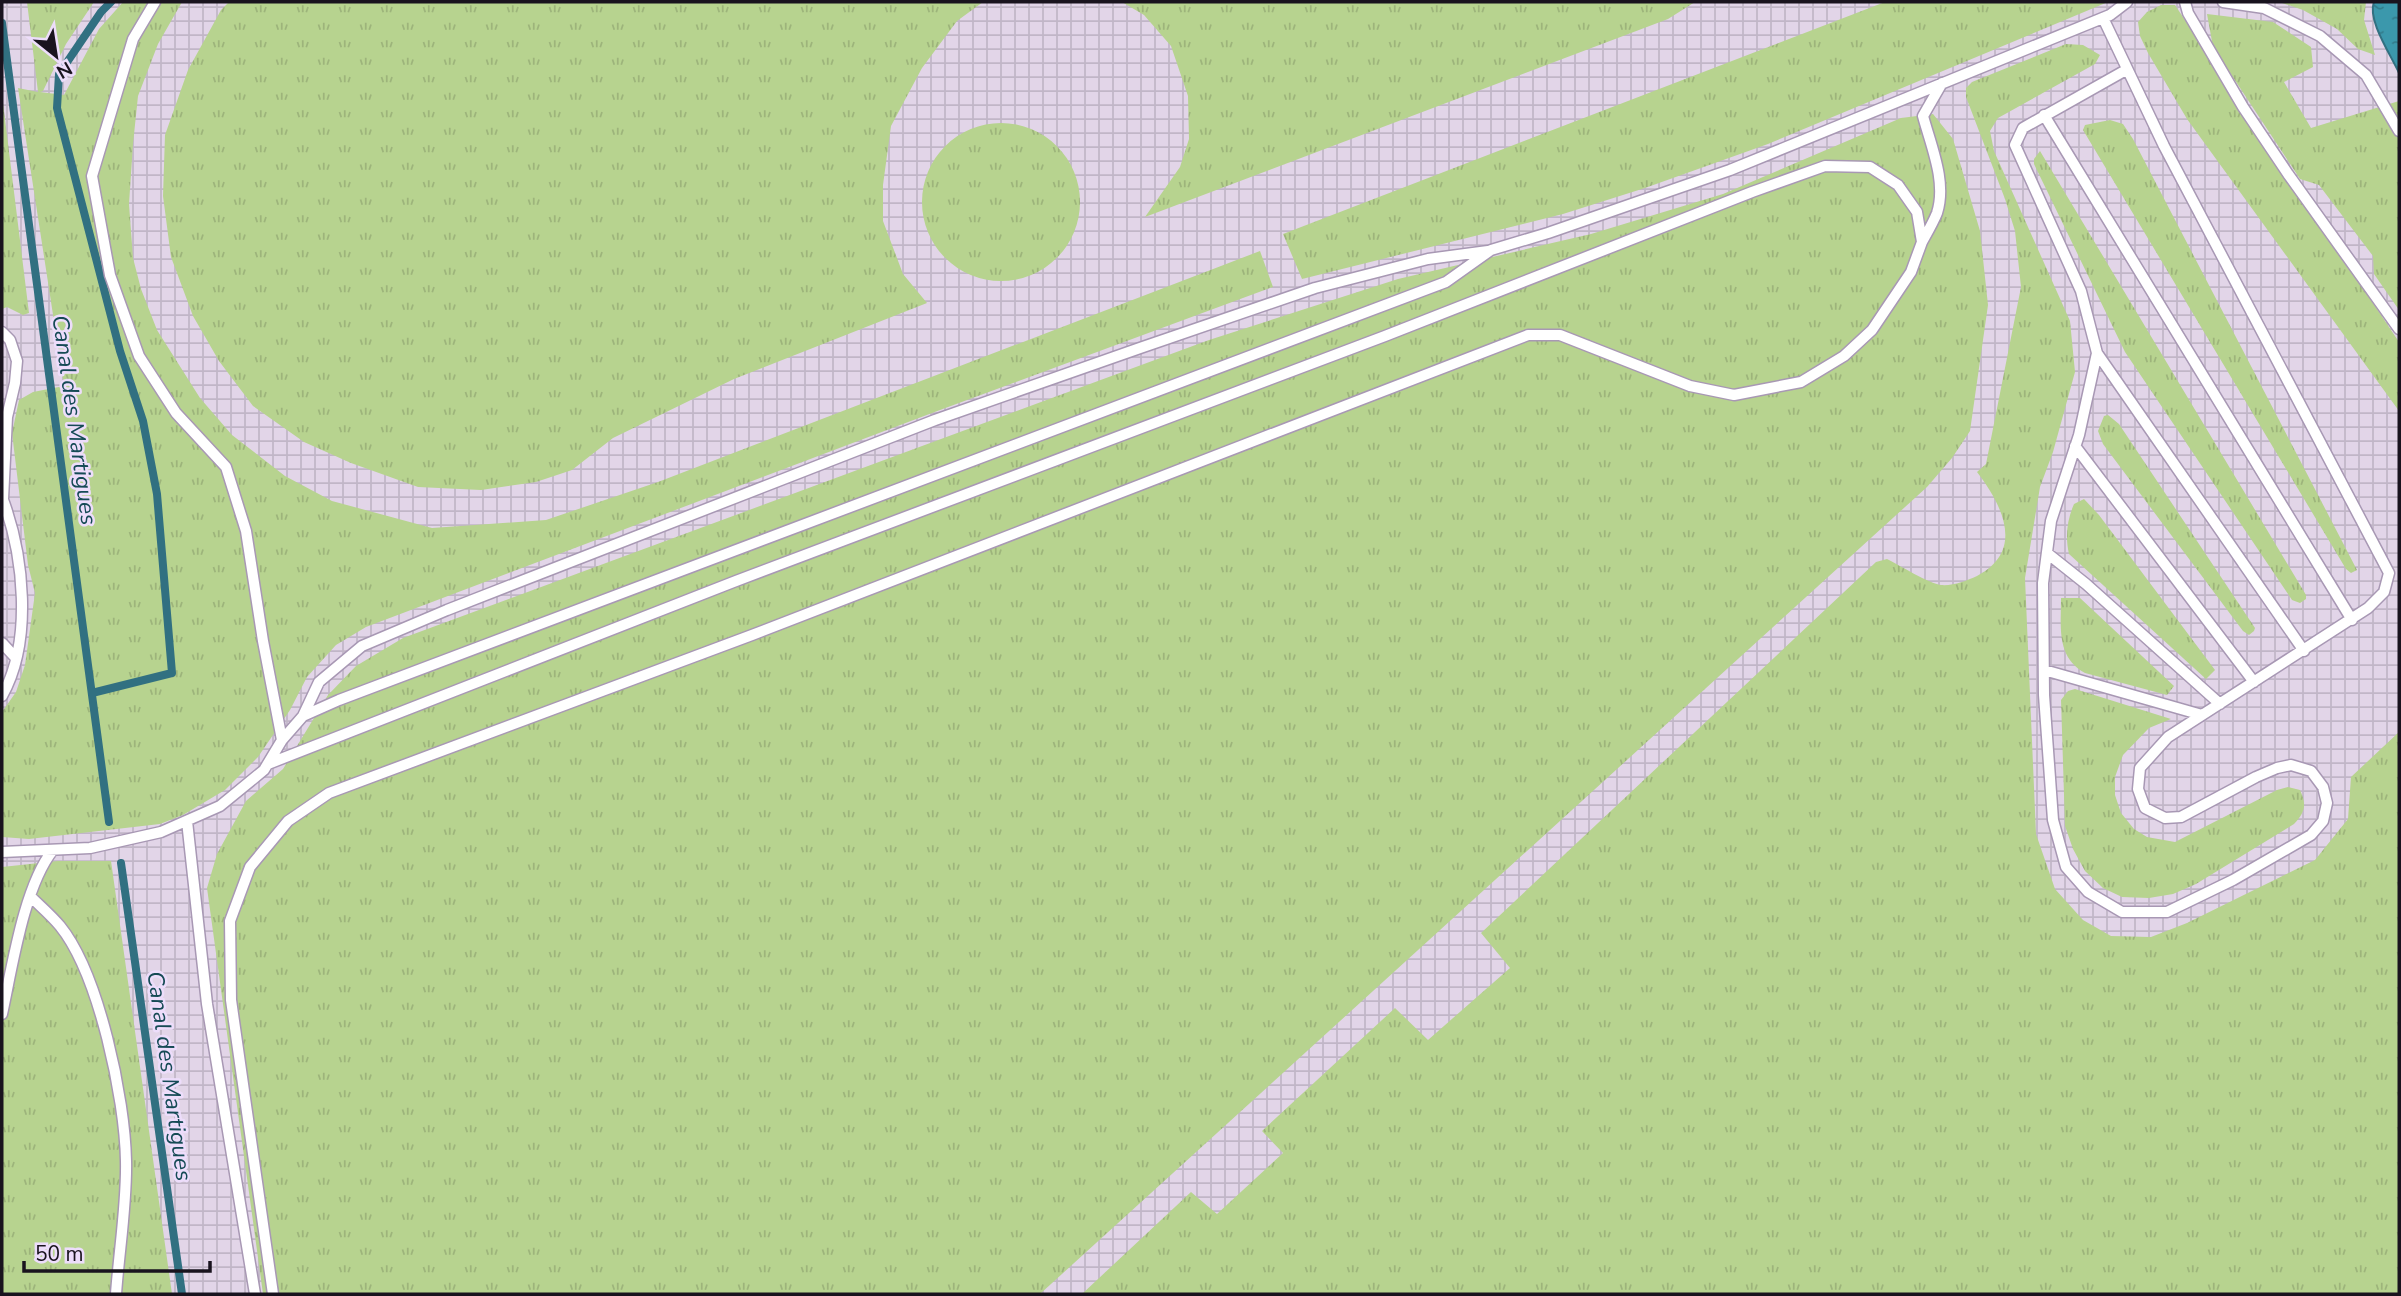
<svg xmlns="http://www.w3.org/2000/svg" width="2401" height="1296" viewBox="0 0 2401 1296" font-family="'Nunito Sans',sans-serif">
  <defs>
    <pattern id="industrial-grid" width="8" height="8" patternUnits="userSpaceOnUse" patternTransform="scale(1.75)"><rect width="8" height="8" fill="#e2d5e8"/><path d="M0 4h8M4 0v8" fill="none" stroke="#c1b6c7"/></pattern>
    <pattern id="grass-tufts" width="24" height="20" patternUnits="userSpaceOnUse" patternTransform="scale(1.75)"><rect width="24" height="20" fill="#b7d38f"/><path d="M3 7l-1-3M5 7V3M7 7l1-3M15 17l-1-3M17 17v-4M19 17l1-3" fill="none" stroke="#9db47b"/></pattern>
    <pattern id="water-ripples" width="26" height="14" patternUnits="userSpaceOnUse" patternTransform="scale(1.75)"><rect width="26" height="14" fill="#3b98ac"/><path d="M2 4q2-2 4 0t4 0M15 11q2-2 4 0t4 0" fill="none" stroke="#317b8b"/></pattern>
  </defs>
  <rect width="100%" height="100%" fill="#edddfb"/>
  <path fill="url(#industrial-grid)" d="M 2,2 L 2399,2 L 2399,1294 L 2,1294 Z"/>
  <path fill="url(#grass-tufts)" d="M 27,2 L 94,2 L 66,44 L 43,91 L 40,92 L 64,95 L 99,29 L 123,2 L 182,2 L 158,44 L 138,96 L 133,144 L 129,204 L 133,258 L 141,289 L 157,330 L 200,398 L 232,435 L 285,476 L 332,501 L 432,528 L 546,520 L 658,482 L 1260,251 L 1273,287 L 940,410 L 366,627 L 336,645 L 307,677 L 290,710 L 258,757 L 225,790 L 183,815 L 160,824 L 29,839 L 2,837 L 2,712 L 16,692 L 25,665 L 35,593 L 28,565 L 12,433 L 19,400 L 33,392 L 64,386 L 18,88 L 38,92 Z
    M 229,2 L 983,2 L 957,21 L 922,68 L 891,126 L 883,185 L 883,221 L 903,274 L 927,303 L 734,379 L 613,438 L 572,470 L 536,482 L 481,490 L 418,487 L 351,463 L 304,442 L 253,406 L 219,361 L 193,316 L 171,257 L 163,196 L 165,135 L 188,70 L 221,10 Z
    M 1122,2 L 1695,2 L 1668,19 L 1145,217 L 1180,167 L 1189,139 L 1188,96 L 1171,46 L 1144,15 Z
    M 1885,2 L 2108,2 L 1768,144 L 1645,188 L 1563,214 L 1302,279 L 1283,234 Z
    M 2279,2 L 2366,2 L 2364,20 L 2375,55 L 2358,49 L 2337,29 L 2303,10 Z
    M 2161,5 L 2175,5 L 2399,342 L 2399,411 L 2187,119 L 2148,53 L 2140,36 L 2138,22 L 2147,12 Z
    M 2207,14 L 2273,22 L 2311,47 L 2313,67 L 2284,82 L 2311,128 L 2399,101 L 2399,310 L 2374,274 L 2373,256 L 2319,185 L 2300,179 L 2213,47 Z
    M 2066,44 L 2083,45 L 2100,55 L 2095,64 L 1998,118 L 1990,131 L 1994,151 L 2070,321 L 2075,372 L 2053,452 L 2040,487 L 2025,578 L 2036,834 L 2055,889 L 2083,920 L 2111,936 L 2151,937 L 2187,923 L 2315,860 L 2348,819 L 2351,777 L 2399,732 L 2399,1294 L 1082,1294 L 1191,1192 L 1217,1214 L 1283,1153 L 1262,1131 L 1395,1008 L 1428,1040 L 1510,968 L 1481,933 L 1876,562 L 1887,559 C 1899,565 1930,584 1941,585 C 1953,586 1966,581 1977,576 C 2025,551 2003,506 1977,472 L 1986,464 L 2021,287 L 2015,231 L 2005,199 L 1966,97 L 1966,88 L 1972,82 Z
    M 2,95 L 29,313 L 23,315 L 7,307 L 2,309 Z
    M 1933,114 L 1953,139 L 1980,231 L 1988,305 L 1970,431 L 1952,458 L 1927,487 L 1040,1294 L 263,1294 L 207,888 L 217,854 L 246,801 L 283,769 L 328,695 L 356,666 L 403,638 L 1209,340 L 1398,279 L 1591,234 L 1723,194 L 1901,118 Z
    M 2110,120 L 2123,124 L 2133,139 L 2357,570 L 2351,573 L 2346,569 L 2083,130 L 2085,125 Z
    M922 202a79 79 0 1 1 158 0a79 79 0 1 1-158 0Z
    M 2040,151 L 2306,595 L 2306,599 L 2300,603 L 2292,600 L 2125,352 L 2034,164 L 2034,159 Z
    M 2108,415 L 2119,424 L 2255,628 L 2254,631 L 2249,635 L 2243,631 L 2103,444 L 2098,431 L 2104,416 Z
    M 2084,499 L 2099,515 L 2215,670 L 2206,679 L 2069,554 C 2065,537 2067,520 2074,504 Z
    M 2061,598 L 2080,598 L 2174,686 L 2167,695 L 2085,673 C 2056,657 2061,627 2061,598 Z
    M 2075,689 L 2171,719 L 2149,728 L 2123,755 L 2115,777 L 2115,795 L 2121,813 L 2134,829 L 2147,837 L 2175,842 L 2277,790 L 2288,787 L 2300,790 C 2307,805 2305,812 2294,824 L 2196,884 L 2173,894 L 2149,898 L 2122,897 L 2103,888 L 2085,871 L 2073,849 L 2065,826 L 2061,700 L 2068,691 Z
    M 58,861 L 111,861 L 172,1294 L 2,1294 L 2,867 Z"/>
  <path fill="url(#water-ripples)" stroke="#317081" stroke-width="2" d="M 2374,2 L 2399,2 L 2399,73 C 2391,55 2367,20 2374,2 Z"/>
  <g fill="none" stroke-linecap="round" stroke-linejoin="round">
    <path stroke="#317081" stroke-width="8" d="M 2,23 L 109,822
      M 92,693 L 172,673 L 157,494 L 143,421 L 120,351 L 57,108 L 59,74 L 101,12 L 111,2
      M 121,863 L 182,1294"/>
    <g stroke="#a898b4" stroke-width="13">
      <path id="lane" d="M 155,2 L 133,39 L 92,176 L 110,275 L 139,356 L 176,413 L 226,467 L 246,531 L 263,641 L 282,740
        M 2185,2 L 2188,13 L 2243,107 L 2288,174 L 2399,329
        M 2223,2 L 2264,8 L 2320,36 L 2366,75 L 2399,131
        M 2103,18 L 2164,146 L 2389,573 L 2384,592 L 2368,608 L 2168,737 L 2140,768 L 2138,789 L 2145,808 L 2165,818 L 2181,817 L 2256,777 L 2277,768 L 2291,765 L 2311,771 L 2323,787 L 2327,803 L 2323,821 L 2311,835 L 2233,880 L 2167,912 L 2122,912 L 2088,892 L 2066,867 L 2053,820 L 2044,695 L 2043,583 L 2051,521 L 2079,435 L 2097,353 L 2081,291 L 2015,145 L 2023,128 L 2126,70
        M 2044,115 L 2352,620
        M 1922,242 C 1927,233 1933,223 1937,213 C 1947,182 1931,146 1923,116 L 1942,83
        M 2,332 L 10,340 L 17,361 L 15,383 L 7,417 L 3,499
        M 2097,353 L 2304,651
        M 2075,446 L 2254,682
        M 2,497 C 24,555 33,641 2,696
        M 2047,553 L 2086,584 L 2220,704
        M 2,643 L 15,657
        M 2044,670 L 2202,715
        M 303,716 L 319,682 L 362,646 L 447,610 L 935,420 L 1140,348 L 1315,288 L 1428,259 L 1488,251
        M 268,764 L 736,581 L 1385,336 L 1752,192 L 1825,166 L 1870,167 L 1898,185 L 1917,212 L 1922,242 L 1911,272 L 1872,330 L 1844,356 L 1801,382 L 1734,395 L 1690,386 L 1560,335 L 1528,335 L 752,635 L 329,793 L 288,821 L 250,867 L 230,921 L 231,1000 L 273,1294
        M 187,821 L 207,1004 L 255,1294
        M 2,852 L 90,848 L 161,832 L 220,806 L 264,770 L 282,740 L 303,716 L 339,700 L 1446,282 L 1491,250 L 1548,233 L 1730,170 L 2110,15 L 2127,2
        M 30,896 C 40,906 51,915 60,926 C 99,974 125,1099 126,1161 C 127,1203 119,1251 116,1294
        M 2,1014 C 12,968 24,886 53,850"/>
    </g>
    <use href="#lane" stroke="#fff" stroke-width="10"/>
  </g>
  <g text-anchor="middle" stroke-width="5" stroke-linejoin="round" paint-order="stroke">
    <g font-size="23" font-style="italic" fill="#154a55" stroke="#edddfb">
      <text transform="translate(75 420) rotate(82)" y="8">Canal des Martigues</text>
      <text transform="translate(170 1076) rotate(82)" y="8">Canal des Martigues</text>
    </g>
  </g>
  <rect width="2401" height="1296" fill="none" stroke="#19131e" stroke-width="7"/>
  <g transform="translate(56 56) rotate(150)" stroke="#edddfb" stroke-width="5" paint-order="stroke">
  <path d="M0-5L12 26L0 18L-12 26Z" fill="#19131e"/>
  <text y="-10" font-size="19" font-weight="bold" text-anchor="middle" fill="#19131e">N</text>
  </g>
  <path d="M24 1261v10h186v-10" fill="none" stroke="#19131e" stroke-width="3.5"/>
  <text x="35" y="1261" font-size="21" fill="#19131e" stroke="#edddfb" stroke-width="5" paint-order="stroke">50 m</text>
</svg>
